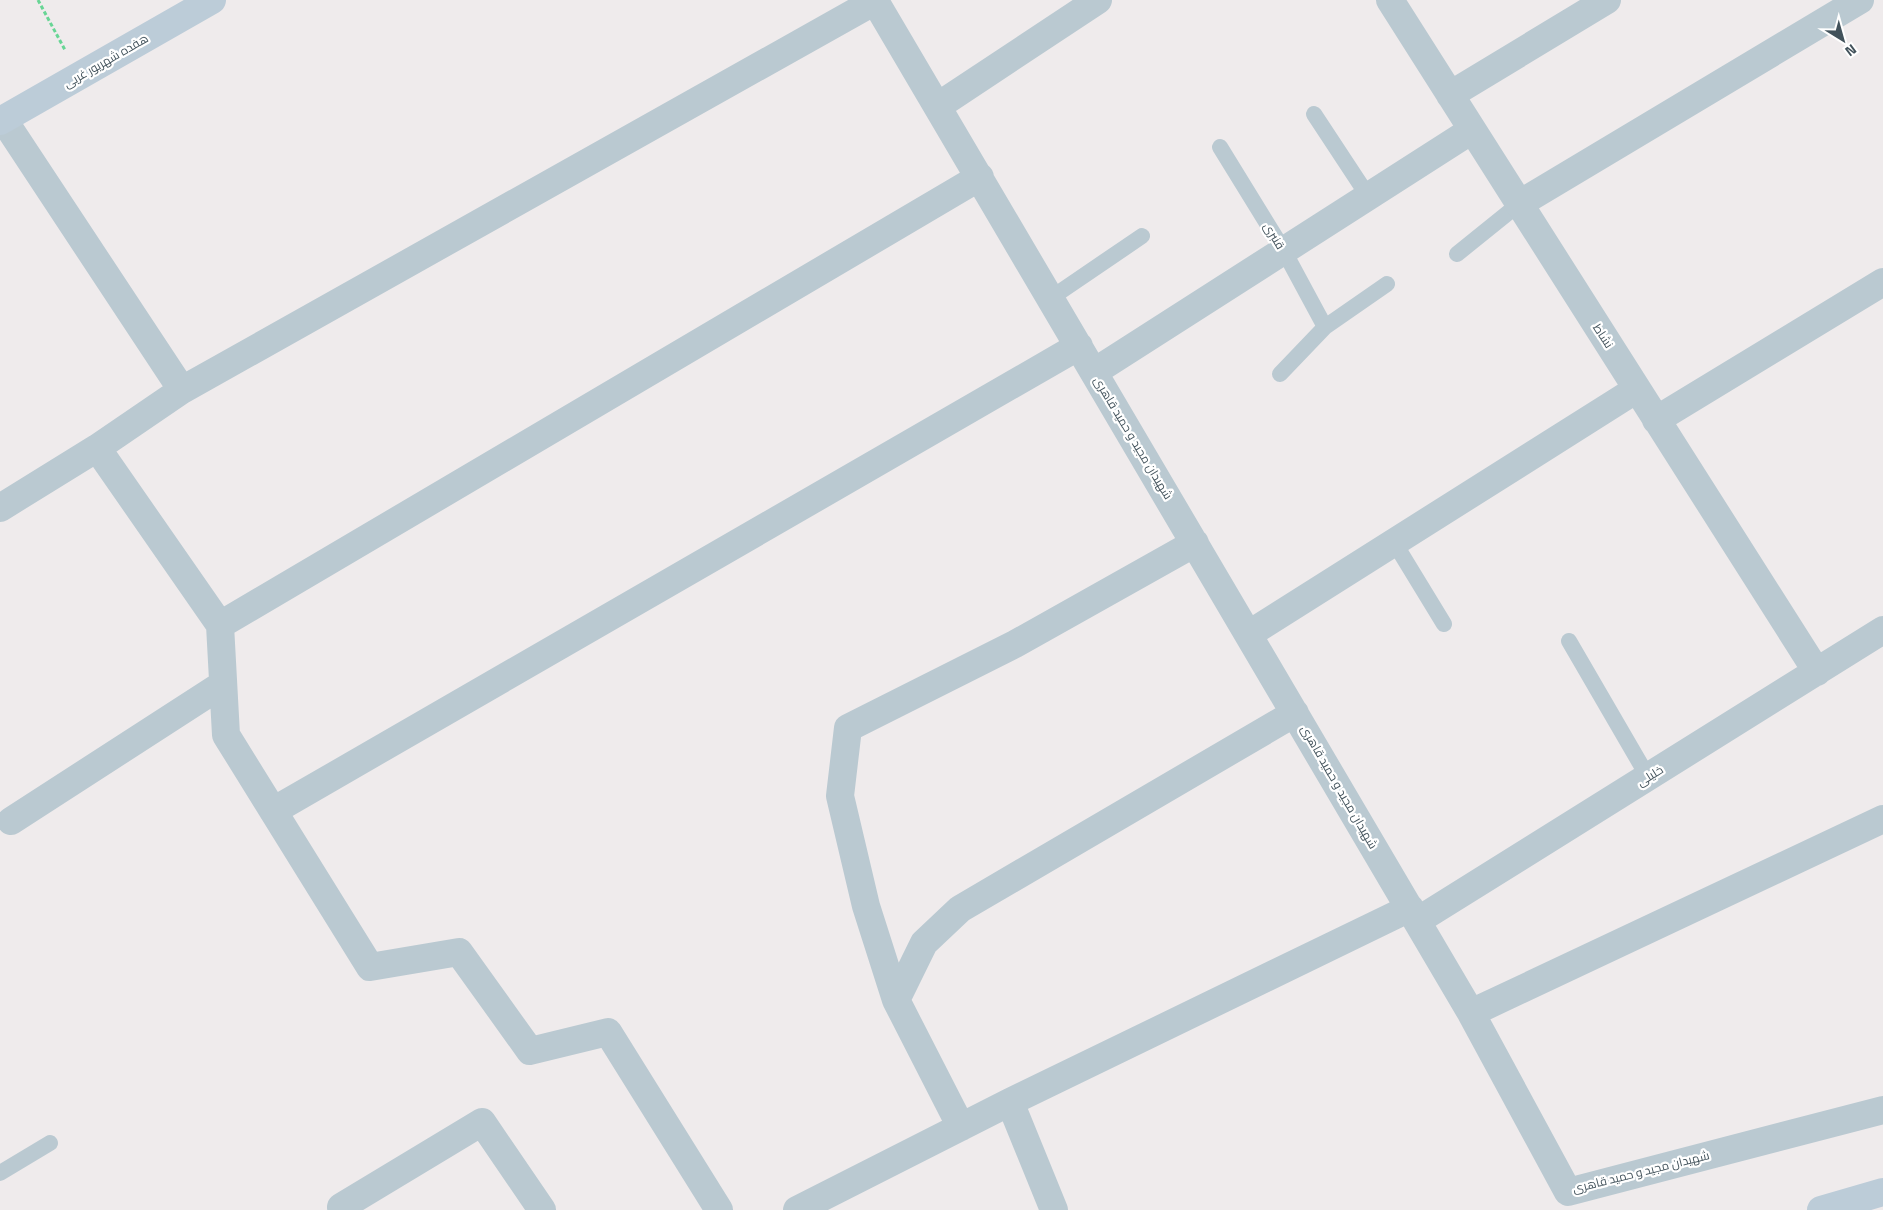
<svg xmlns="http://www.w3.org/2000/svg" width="1883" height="1210" viewBox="0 0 1883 1210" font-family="'Titillium Web',Cairo,sans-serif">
  <rect width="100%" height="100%" fill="#efebec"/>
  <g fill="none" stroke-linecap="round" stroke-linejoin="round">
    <path stroke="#68d595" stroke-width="3" stroke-dasharray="4 2.5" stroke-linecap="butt" d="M 38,0 L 65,50"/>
    <path stroke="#bac9d1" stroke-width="16" d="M 1314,114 L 1368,196
      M 1220,147 L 1284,251 L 1325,327
      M 1457,254 L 1519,204
      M 1051,298 L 1142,236
      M 1280,374 L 1325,327 L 1387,284
      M 1394,542 L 1444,624
      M 1569,641 L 1648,777
      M 0,1173 L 50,1143"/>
    <path stroke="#bac9d1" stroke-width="28" d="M 1390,0 L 1817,672
      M 1450,95 L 1607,0
      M 938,106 L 1098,0
      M 3,119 L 182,390
      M 1519,204 L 1860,0
      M 1094,372 L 1472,130
      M 1656,420 L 1883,282
      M 0,508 L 97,448
      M 220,625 L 97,448 L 182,390 L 875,1 L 1471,1013 L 1568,1192 L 1883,1110
      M 1249,634 L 1637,389
      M 273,811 L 1079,346
      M 11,821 L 223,684
      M 1417,921 L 1883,630
      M 896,1000 L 866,906 L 840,796 L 848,728 L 1015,644 L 1195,543
      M 1471,1013 L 1883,819
      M 1010,1102 L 1054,1210
      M 961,1127 L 896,1000 L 924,943 L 960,909 L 1295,713
      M 341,1207 L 482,1122 L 542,1210
      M 719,1210 L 608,1032 L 530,1051 L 459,952 L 370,967 L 226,735 L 220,625 L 980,177
      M 797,1210 L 1010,1102 L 1410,908"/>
    <path stroke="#bcccd8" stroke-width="28" d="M 0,121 L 212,0
      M 1821,1210 L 1883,1192"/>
  </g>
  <g text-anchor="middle" stroke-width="4.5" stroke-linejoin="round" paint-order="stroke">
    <g font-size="12" fill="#42525b" stroke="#fff">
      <text transform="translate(106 61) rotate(-30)" y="4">هفده شهریور غربی</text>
      <text transform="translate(1274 236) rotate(59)" y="4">قنبری</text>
      <text transform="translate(1603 336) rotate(57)" y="4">نشاط</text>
      <text transform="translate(1133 438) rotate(59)" y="4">شهیدان مجید و حمید قاهری</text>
      <text transform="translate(1650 776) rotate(-32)" y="4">خلیلی</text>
      <text transform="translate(1339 787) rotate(60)" y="4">شهیدان مجید و حمید قاهری</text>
      <text transform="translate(1641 1172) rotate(-14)" y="4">شهیدان مجید و حمید قاهری</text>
    </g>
  </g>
  <g transform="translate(1843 40) rotate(143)" stroke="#ffffff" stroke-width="4" paint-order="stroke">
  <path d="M0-4L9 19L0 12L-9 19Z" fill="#42525b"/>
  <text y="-8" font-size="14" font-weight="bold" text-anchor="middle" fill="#42525b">N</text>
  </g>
</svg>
